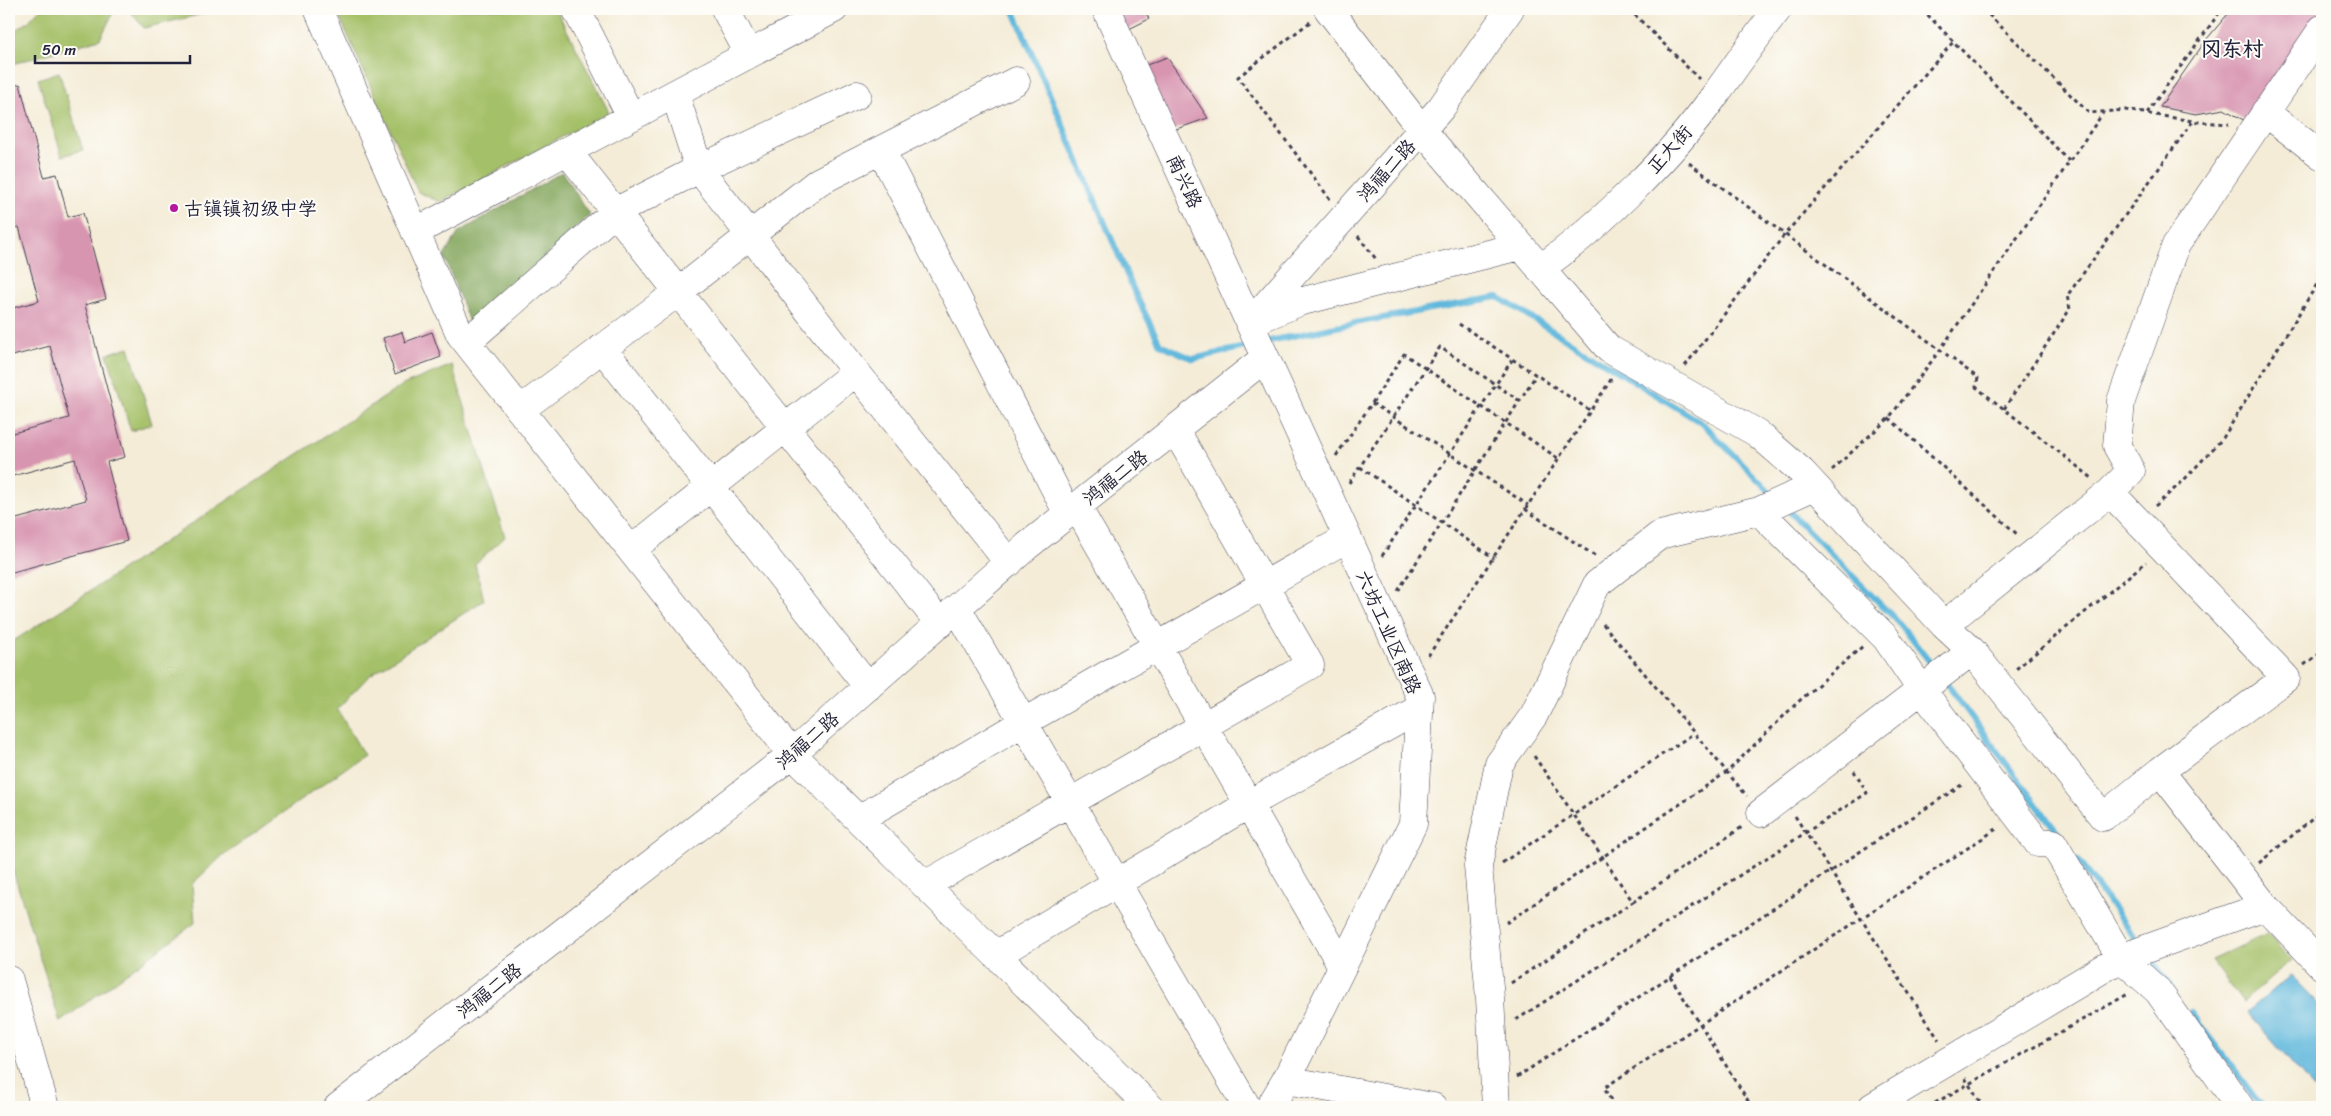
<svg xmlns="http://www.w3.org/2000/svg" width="2331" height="1116" viewBox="0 0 2331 1116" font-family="Sriracha,'LXGW WenKai TC',sans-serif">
  <rect width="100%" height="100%" fill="#fdfcf7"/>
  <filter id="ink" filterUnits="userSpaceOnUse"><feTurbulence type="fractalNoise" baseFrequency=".02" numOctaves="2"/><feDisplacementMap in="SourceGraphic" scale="10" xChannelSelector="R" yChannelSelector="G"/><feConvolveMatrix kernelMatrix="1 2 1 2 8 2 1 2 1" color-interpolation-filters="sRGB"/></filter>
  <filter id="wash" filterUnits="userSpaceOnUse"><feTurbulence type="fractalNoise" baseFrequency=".0096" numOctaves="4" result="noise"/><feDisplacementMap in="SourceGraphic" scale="20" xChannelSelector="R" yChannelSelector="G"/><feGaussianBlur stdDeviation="1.12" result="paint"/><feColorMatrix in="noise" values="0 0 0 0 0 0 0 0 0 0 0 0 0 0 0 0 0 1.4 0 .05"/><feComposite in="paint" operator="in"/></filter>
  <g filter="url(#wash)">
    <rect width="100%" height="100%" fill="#f4ecd7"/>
    <path fill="#a4c067" stroke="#637151" d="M 40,9 L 110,9 L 112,15 L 100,39 L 9,65 L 9,35 L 28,22 Z
      M 133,9 L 223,9 L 144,28 L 129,10 Z
      M 336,9 L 556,9 L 609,112 L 440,202 L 418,192 Z
      M 59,72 L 83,150 L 62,156 L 38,79 Z
      M 129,347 L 152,424 L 131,431 L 107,354 Z
      M 452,365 L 505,537 L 475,564 L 484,600 L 369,676 L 337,709 L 364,755 L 220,858 L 192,884 L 195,923 L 60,1022 L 9,858 L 9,644 L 403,385 Z
      M 2267,934 L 2292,960 L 2243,1002 L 2211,960 Z"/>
    <path fill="#83a65c" stroke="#52644c" d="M 562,172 L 590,215 L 470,325 L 444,256 L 459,232 Z"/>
    <path fill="#5eb7dc" stroke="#406c8c" d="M 2291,975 L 2322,1007 L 2322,1098 L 2247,1012 Z"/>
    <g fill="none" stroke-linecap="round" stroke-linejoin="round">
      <path stroke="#5eb7dc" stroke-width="6" d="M 1013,9 L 1134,291 L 1160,344 L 1193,359 L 1253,345
        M 1265,342 L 1355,323 L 1498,297 L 1703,424 L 1774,496
        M 1785,507 L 1900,624 L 1936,670
        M 1944,680 L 2060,836
        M 2078,860 L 2140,945
        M 2148,955 L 2170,985
        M 2191,1013 L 2262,1107"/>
    </g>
    <g id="blocks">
      <path fill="#d895b0" d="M 1112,9 L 1144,9 L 1149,19 L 1123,32 Z
        M 2232,9 L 2322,9 L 2322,12 L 2247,122 L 2224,109 L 2196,114 L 2160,107 L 2206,40 Z
        M 1167,57 L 1208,118 L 1168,132 L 1139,68 Z
        M 20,84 L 44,177 L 57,174 L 68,217 L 83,213 L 106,299 L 85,305 L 125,457 L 107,462 L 127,541 L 9,573 L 9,521 L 86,500 L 75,459 L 9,477 L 9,434 L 69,418 L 50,346 L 9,357 L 9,309 L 39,301 L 19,227 L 9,230 L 9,189 L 11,189 L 9,87 Z
        M 402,332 L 405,342 L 432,332 L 441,357 L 395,374 L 383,338 Z"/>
    </g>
  </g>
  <g filter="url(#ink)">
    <use href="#blocks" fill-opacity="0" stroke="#424052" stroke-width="1"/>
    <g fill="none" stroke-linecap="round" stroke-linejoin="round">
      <g stroke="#424052" stroke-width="29">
        <path id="minor" d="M 318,9 L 460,334 L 792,754 L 1150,1107
          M 576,9 L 631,117
          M 725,9 L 749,54
          M 1328,9 L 1422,130 L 1609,349 L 1757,433 L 1802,472 L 1944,625 L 1972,651 L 2103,817 L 2160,771
          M 675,94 L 699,169 L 856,372 L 1009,563
          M 2265,112 L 2322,156
          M 881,150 L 1068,514
          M 567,151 L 940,624
          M 415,232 L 834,9
          M 1540,269 C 1601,225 1671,157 1715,95 C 1736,66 1756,37 1778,9
          M 1259,319 L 1299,302 L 1520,246
          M 1250,323 L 1441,108 L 1510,9
          M 467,342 L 615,212 L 699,169 L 857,95
          M 602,348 L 868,687
          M 520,410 L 678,292 L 818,182 L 1016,81
          M 2110,492 L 2286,678 L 2160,771 L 2265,906
          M 1077,507 L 1342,966
          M 1759,511 L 1886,638 L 1921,689 L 2038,843 L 2053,843 L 2121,958 L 2158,991 L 2240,1107
          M 631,550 L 856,372
          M 957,608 L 1247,1107
          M 1944,625 L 2110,492 L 2131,471 L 2117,446 L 2121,401 L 2176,245 L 2322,29
          M 1761,813 L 1972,651
          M 859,819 L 1024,722 L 1347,538
          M 925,885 L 1310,665 L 1175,429
          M 996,955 L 1249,804 L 1419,709
          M 9,980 L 45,1107
          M 1286,1080 L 1433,1107
          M 338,1107 L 786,759 L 1027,546 L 1265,358
          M 1496,1107 L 1490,998 L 1478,866 L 1499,764 L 1534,715 L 1597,584 L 1660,535 L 1759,511 L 1815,486
          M 1872,1107 L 2121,958 L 2265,906 L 2322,966"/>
      </g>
      <g stroke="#424052" stroke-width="29">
        <path id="major" d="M 1106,9 L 1420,696 L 1413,824 L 1286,1080 L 1270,1107"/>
      </g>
      <path stroke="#424052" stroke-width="3" stroke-dasharray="4 4" stroke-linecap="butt" d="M 1629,9 L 1699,79
        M 1736,9 L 1743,15
        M 1922,9 L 2069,161
        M 1983,9 L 2089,113 L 2125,110 L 2199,122 L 2229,124
        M 1310,22 L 1238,77 L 1330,199
        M 2147,113 L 2222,9
        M 1689,163 L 1978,378 L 1976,387 L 2092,478
        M 1358,236 L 1376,259
        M 1459,324 L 1591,411
        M 1685,366 L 1785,234 L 1954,41
        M 1372,403 L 1404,354 L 1559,459
        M 2004,409 L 2070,309 L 2067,296 L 2193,121
        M 1889,418 L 2018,535
        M 1336,456 L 1372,403 L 1528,505
        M 1360,467 L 1494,558
        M 1832,470 L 1889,418 L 1940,350 L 2103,113
        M 1349,483 L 1440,347 L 1520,401
        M 2155,506 L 2182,482 L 2223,438 L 2322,276
        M 1525,509 L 1595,556
        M 1382,556 L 1512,360
        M 1398,591 L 1536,375
        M 1603,624 L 1747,796
        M 1428,656 L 1612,378
        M 2304,665 L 2322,652
        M 2016,669 L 2146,562
        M 1534,756 L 1633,902 L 1742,827
        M 1795,816 L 1939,1040
        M 1502,863 L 1694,733
        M 2259,863 L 2322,811
        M 1506,923 L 1727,772 L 1798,702 L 1863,646
        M 1670,976 L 1752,1107
        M 1511,983 L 1633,902
        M 1516,1020 L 1867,793 L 1854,771
        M 1517,1077 L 1963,784
        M 1965,1078 L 1983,1107
        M 1615,1107 L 1604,1088 L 1998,828
        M 1928,1107 L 2128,994"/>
      <use href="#minor" stroke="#fff" stroke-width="28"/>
      <use href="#major" stroke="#fff" stroke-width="28"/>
    </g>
  </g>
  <circle fill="#b5179e" stroke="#fdfcf7" stroke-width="2" cx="174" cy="208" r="5"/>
  <g text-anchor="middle" stroke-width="4" stroke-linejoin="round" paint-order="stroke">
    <g font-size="19" fill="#22223b" stroke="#fdfcf7">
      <text transform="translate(1669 149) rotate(-48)" y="7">正大街</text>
      <text transform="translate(1386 170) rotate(-48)" y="7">鸿福二路</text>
      <text transform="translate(1185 181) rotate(65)" y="7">南兴路</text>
      <text transform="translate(1115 477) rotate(-38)" y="7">鸿福二路</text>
      <text transform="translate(1389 632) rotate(66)" y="7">六坊工业区南路</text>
      <text transform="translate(807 740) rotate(-41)" y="7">鸿福二路</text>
      <text transform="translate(489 990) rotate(-38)" y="7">鸿福二路</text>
    </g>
    <g font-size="19" fill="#22223b" stroke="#fdfcf7" text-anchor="start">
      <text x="184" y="215">古镇镇初级中学</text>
    </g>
    <g font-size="21" font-weight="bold" fill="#22223b" stroke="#fdfcf7">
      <text x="2232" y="56">冈东村</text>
    </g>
  </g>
  <rect width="2331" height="1116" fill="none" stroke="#fdfcf7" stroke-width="30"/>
  <path d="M35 55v8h155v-8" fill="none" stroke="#22223b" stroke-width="2.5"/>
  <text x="42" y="55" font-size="15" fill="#22223b" stroke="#fdfcf7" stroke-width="4" paint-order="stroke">50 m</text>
</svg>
